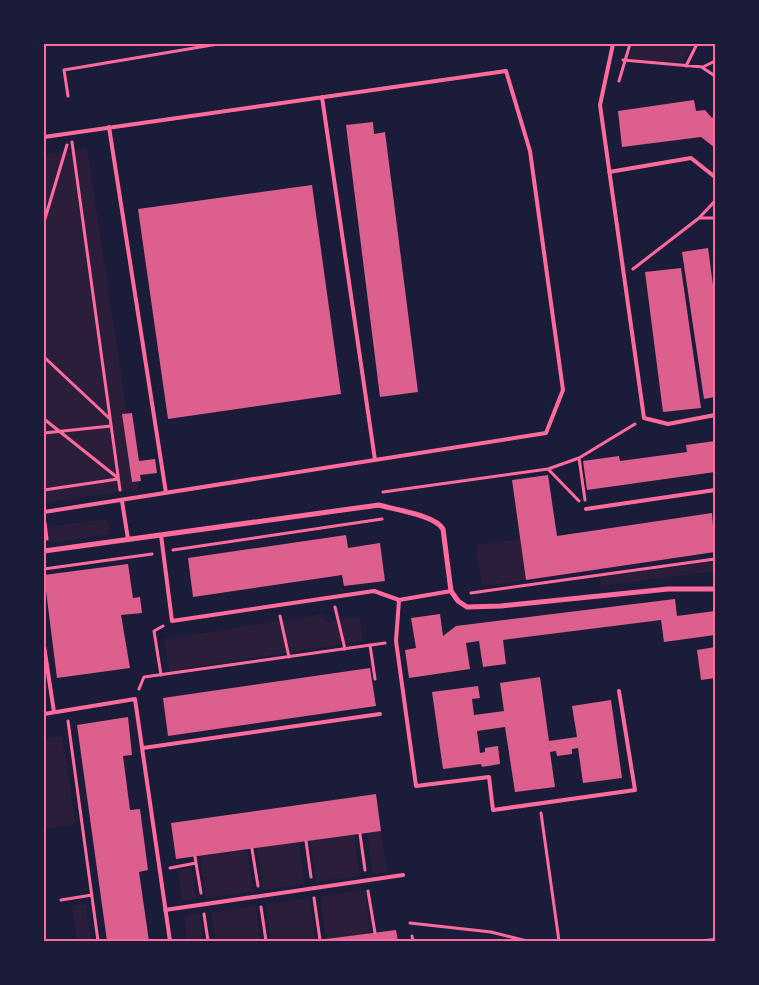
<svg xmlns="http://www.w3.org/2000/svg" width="759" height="985" viewBox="0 0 759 985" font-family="'DejaVu Sans',sans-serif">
  <rect width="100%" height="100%" fill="#1b1b3a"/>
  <path fill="#2a1e3b" d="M 633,44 L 693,44 L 683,62 L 629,59 Z
    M 87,148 L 127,413 L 123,414 L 132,482 L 137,481 L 138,489 L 44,503 L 44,155 Z
    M 107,519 L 110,534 L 48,543 L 45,527 Z
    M 520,539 L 526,580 L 482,586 L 476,545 Z
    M 715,562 L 715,571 L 601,586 L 600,577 Z
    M 324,614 L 326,622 L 359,617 L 363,641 L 169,671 L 164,639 Z
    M 62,736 L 76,824 L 46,829 L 44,815 L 44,739 Z
    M 381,831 L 387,872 L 373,874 L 367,833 Z
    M 354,835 L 360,876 L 316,882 L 310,841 Z
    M 299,842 L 305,884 L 263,890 L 257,848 Z
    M 247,850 L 253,891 L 206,898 L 200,856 Z
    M 192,868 L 196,899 L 182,901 L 178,870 Z
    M 365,890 L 371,933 L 326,939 L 320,896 Z
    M 310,898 L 315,941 L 271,941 L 266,904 Z
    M 86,904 L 91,941 L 77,941 L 72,906 Z
    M 256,906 L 261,941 L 215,941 L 211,912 Z
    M 200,914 L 203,941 L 187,941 L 184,916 Z"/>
  <path fill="#dd5f8e" d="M 694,100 L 696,111 L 705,110 L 712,118 L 715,115 L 715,148 L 701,137 L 622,147 L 618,111 Z
    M 373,122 L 374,134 L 385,132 L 418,392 L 380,397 L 346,125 Z
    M 312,185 L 341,394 L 168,419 L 138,209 Z
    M 708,248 L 715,300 L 715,397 L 704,399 L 682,252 Z
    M 681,268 L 701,408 L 663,412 L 645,272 Z
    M 132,413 L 139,461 L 155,459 L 157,473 L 140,475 L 141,481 L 132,482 L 122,414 Z
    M 715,441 L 715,472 L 587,490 L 583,461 L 619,456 L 620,461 L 687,452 L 686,445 Z
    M 548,475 L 557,536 L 712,513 L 715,552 L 526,580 L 512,480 Z
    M 346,535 L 348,548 L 380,543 L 385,581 L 344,586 L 342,575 L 193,597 L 188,558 Z
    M 128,564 L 133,598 L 140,597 L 142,613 L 121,615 L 130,668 L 57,678 L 44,575 Z
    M 675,599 L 677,616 L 715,611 L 715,635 L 664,642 L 661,620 L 503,640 L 506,664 L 483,667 L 479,641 L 466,643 L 470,669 L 409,678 L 405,650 L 416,648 L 411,618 L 440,614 L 443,636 L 456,626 Z
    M 715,647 L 715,678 L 701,680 L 697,650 Z
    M 370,668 L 376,706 L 168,736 L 163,698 Z
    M 540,677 L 549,741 L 577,737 L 572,706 L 611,700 L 622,778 L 583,783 L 578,748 L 572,749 L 572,754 L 557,756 L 556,751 L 550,752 L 555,787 L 515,792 L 505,727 L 477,731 L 480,753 L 485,752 L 485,748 L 498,746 L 500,764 L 482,767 L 481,764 L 443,769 L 432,692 L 478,686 L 480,698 L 472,699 L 474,715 L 504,711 L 500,683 Z
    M 128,717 L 132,755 L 123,756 L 130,810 L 140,809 L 148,870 L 139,872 L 149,941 L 107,941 L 77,725 Z
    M 376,794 L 381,831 L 176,859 L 171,823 Z
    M 396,930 L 398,941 L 319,941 L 318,940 Z"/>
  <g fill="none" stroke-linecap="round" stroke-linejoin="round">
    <path stroke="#ff6b9d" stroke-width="3" d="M 623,60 L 703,67 L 715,61
      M 686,66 L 697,44
      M 703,68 L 715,76
      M 619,81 L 630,44
      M 68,96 L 64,70 L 218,44
      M 72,142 L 120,490
      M 699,218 L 715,218
      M 44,222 L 67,145
      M 633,269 L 699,218 L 715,201
      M 44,357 L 109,418
      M 44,419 L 118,478
      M 44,433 L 111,426
      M 579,458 L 585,500
      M 548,469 L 579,458 L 635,424
      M 44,490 L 118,479
      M 383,492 L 548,469 L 579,501
      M 45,523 L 47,539
      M 173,550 L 382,519
      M 44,569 L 152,554
      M 471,593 L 715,559
      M 335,607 L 345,649
      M 280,616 L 289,657
      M 370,645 L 375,679
      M 161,675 L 154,631 L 163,626
      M 139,689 L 144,677 L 385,643
      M 68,721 L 98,941
      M 541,813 L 559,941
      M 360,834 L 365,870
      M 306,841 L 311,877
      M 252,849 L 258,886
      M 195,857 L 201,893
      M 170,868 L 196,863
      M 368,891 L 375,933
      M 314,898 L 320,940
      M 61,900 L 92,895
      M 261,907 L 266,941
      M 204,914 L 208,941
      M 410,923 L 491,932 L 527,941
      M 412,936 L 413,941"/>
    <path stroke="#ff6b9d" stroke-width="4" d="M 613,44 L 600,105 L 644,418 L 668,424 L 715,415
      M 322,97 L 375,460
      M 109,127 L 166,493
      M 44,137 L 506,71 L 530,151 L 563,390 L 546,433 L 44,512
      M 609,172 L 691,158 L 715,177
      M 122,501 L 128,539
      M 586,509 L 715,490
      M 161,535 L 172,621 L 374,591 L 399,600 L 451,591
      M 399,600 L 396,641 L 416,786 L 489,777 L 493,810 L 635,790 L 619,691
      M 44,646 L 54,712
      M 44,714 L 135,699 L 170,941
      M 143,748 L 380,714
      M 165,910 L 403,875
      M 705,941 L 715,940"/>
    <path stroke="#ff6b9d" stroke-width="5" d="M 44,551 L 379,505 C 395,510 435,515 443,529 L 451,591 L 458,601 L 467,607 L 501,606 L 668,589 L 715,589"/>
  </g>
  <rect width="759" height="985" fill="none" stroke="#1b1b3a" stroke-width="90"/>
  <rect x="45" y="45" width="669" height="895" fill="none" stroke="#ff6b9d" stroke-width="2"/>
</svg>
